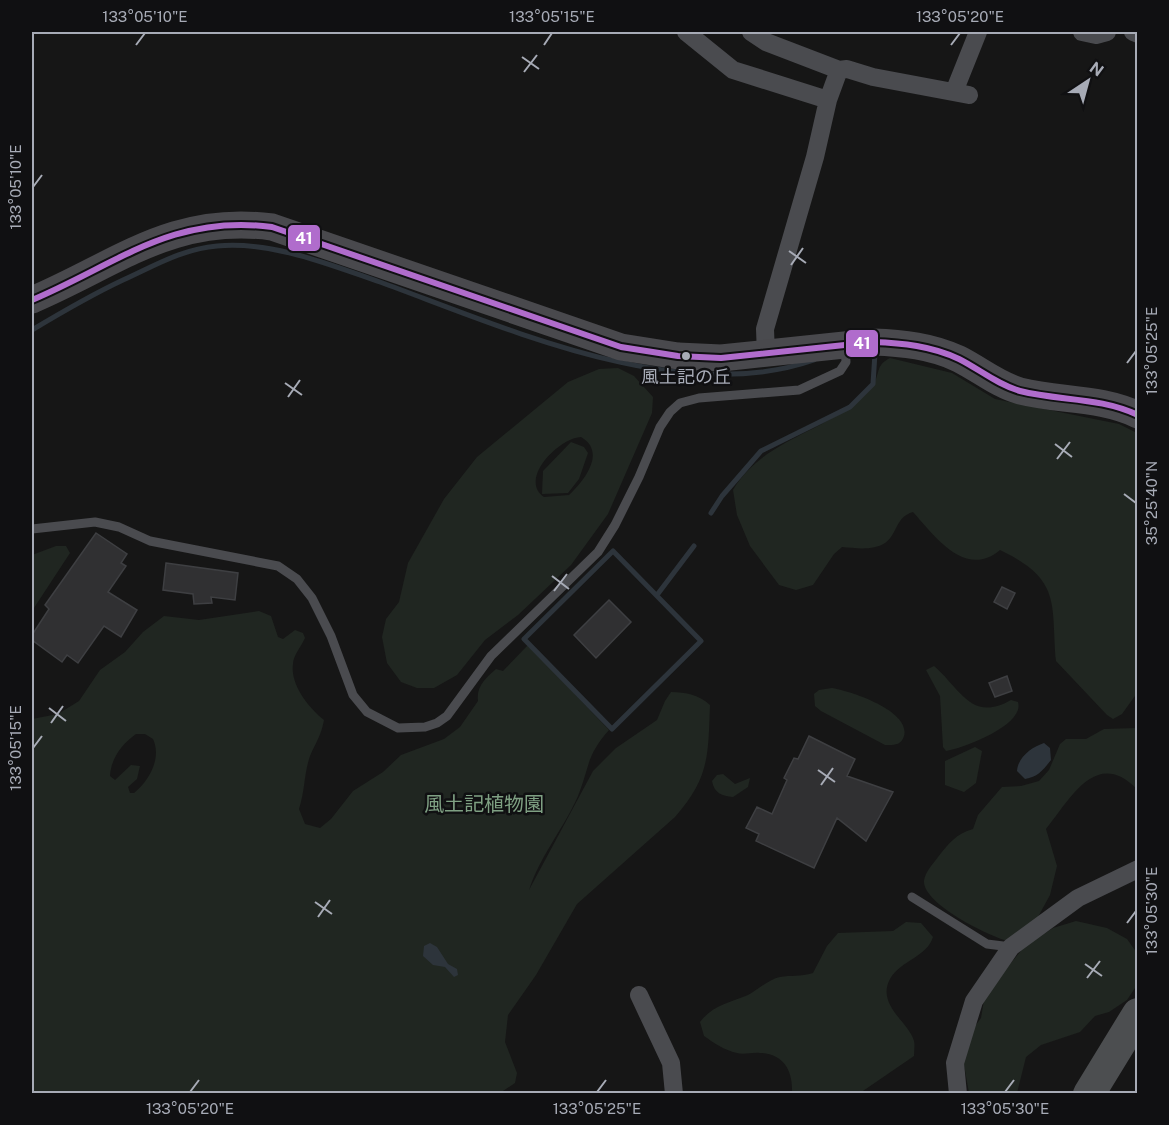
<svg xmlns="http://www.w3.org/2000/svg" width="1169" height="1125" viewBox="0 0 1169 1125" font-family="'Public Sans','Noto Sans JP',sans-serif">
  <rect width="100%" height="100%" fill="#161616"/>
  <path fill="#202621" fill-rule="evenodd" d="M 890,358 L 952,373 L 995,399 L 1119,424 L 1137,433 L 1137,693 L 1122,714 L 1113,719 L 1107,715 L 1056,661 C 1051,605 1062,581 1004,552 L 1000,550 C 965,580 933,534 913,512 C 895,517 898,534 885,543 C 872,551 856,548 842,547 L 834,554 L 813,585 L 796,590 L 779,585 L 750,546 L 737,515 L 733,490 C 761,443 814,435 855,403 C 861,398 871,391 874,384 C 880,372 876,365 890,358 Z
    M 618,368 L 634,376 L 653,397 L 652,413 L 608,514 L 571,565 L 518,615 L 485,640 L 457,675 L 434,688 L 417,688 L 401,682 L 387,663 L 382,637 L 386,619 L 399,602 L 408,563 L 444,499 L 477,457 L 568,382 L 599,369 ZM 581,437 C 607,452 584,481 569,495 L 544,497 C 518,479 559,438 581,437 Z
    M 571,442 L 584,447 L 588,453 L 579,479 L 568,493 L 542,494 L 543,471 Z
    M 56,546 L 66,546 L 70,553 L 32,611 L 32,555 Z
    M 259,611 L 271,616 L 278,637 L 283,639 L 295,630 L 303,633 L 305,638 C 302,645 293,656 293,664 C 290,685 309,708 324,720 C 321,736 316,742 310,756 C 304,773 305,791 299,809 L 305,824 L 320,828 L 331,819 L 353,791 L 383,772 L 401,755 L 444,739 L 460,727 L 478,701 C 476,686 486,678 496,669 L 503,671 L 528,645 L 609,730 C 586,756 590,766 578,796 C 564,828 540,856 529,890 L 593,771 L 616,748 L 657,720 L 665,701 L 671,692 C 686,692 699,695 710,705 C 708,755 710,777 675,817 L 577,904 L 536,975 L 508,1015 L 505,1042 L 517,1073 L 515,1083 L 500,1093 L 32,1094 L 32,719 L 58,714 L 79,701 L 100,670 L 125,652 L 143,632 L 164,616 L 199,620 ZM 136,734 L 145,734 L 153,739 C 162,758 149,781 134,793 L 130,793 L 128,787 L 137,779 L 140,766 L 131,765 L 115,780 L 110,776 C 111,758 122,744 136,734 Z
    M 934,666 C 960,688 971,723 1011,700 L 1018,702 C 1025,725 964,748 946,751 L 943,747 L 940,696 L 926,670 Z
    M 832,688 C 851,691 911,711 904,736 C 901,746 893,745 885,745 L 821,711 L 815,706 L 814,694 L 819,690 Z
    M 1137,728 L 1137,789 C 1096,748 1071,798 1046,829 L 1057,866 L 1050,895 L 1033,926 L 1008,941 C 988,936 923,904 924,881 C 925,872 933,864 938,857 C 949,843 956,834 973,829 L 978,815 L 1002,787 L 1021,786 L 1039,781 L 1049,770 L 1060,744 L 1066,739 L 1086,739 L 1104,729 Z
    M 975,747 L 982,751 L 976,783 L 964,792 L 945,785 L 945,761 Z
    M 723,774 L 735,784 L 750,778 L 748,787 L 733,797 C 722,796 714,793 712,781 L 717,775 Z
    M 1076,921 L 1107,928 L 1127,939 L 1137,953 L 1137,985 L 1127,1000 L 1109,1012 L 1095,1016 L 1080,1032 L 1041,1045 L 1026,1057 L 1017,1093 L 969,1093 L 963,1059 L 970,1033 L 981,1018 L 985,994 L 1025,946 L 1053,928 Z
    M 906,922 L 921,923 L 933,937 C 927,957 901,960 890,979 C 876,1005 909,1022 914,1041 C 915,1045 914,1051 914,1056 L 860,1093 L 792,1093 C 793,1071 784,1054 760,1053 C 752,1052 744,1055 737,1053 C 724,1050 714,1043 704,1036 L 700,1022 C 713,1005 729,1003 748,995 C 758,990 769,979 780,977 C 791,975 800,977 813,973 L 827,946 L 838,933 L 893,931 Z"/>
  <path fill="#2d343b" d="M 1044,743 L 1050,748 L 1051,760 C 1043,770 1038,777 1025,779 L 1017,771 C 1018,757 1032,747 1044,743 Z
    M 430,943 L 437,947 L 448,964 L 457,969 L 458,975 L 454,977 L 445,967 L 433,965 L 423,956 L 424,946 Z"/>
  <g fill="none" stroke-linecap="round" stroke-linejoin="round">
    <path stroke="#2d343b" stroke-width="5" d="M 32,330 C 62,312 91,295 123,280 C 154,266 182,249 217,246 C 272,241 328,264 380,282 C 506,328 679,407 814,360
      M 711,513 L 722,496 L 761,451 L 850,407 L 873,384 L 875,353
      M 613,551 L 701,641 L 612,729 L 524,639 Z
      M 657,595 L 694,546"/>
  </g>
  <path fill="#303032" stroke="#3e3f42" stroke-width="1.5" d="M 96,533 L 127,554 L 121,563 L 126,566 L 108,592 L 137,610 L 121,637 L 104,626 L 78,663 L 67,655 L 62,662 L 32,640 L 32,635 L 49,609 L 45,605 Z
    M 166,563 L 238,573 L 235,600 L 211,597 L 212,603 L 194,604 L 193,594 L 163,590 Z
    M 1002,587 L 1015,593 L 1007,609 L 994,602 Z
    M 609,600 L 631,622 L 596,658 L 574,635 Z
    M 1007,676 L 1012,691 L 995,697 L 989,683 Z
    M 809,736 L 855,759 L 847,776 L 893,792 L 866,841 L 837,818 L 814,868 L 756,841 L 759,834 L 746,828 L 757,807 L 772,814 L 787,780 L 784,778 L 794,758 L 798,759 Z"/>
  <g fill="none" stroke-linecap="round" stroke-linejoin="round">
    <path stroke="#4a4b4f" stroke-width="9" d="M 32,529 L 95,522 L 119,527 L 150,541 L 278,566 L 297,579 L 312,598 L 331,636 L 353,695 L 367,712 L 398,728 L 425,727 L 437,723 L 447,716 L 491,656 L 598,552 L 615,525 L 639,477 L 660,427 L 670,412 L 680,403 L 699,398 L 799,390 L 840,371 L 846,362 L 845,347
      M 912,897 L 987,944 L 1011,947"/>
    <path stroke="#4a4b4f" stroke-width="18" d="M 686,32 L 733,70 L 828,100
      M 751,32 L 766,42 L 839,70
      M 1082,32 L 1096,35 L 1107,32
      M 1133,32 L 1138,34
      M 954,92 L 978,32
      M 766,355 L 765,329 L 815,157 L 828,100 L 839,70 L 847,69 L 873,77 L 969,95
      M 639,995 L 671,1063 L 674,1094
      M 958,1094 L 955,1063 L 974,1001 L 1011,947 L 1078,898 L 1138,869"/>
    <path stroke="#49494d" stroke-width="27" d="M 32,300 C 117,264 172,214 272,227 L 621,347 L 678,356 L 721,358 L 873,342 C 902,343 932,346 959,359 C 979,369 998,385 1020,391 C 1060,401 1100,397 1138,415"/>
    <path stroke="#4c4e50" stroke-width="32" d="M 1089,1094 L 1138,1014"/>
    <g stroke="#101012" stroke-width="10">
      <path id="bus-1" d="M 32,300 C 117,264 172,214 272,227 L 621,347 L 678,356 L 721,358 L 873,342 C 902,343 932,346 959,359 C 979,369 998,385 1020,391 C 1060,401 1100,397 1138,415"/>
    </g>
    <use href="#bus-1" stroke="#b06ccc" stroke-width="6"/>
  </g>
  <path fill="none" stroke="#a7abb6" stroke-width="2" d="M 136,45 L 145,33M 544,45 L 552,33M 951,45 L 960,33M 522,57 L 539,69M 524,72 L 537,55M 33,187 L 42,175M 789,251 L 806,263M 791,265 L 803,248M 1127,363 L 1136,351M 285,383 L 302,395M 288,397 L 300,380M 1055,444 L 1072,457M 1057,459 L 1070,442M 1124,494 L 1136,503M 552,576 L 569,589M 554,591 L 567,574M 49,708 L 66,721M 51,723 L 63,706M 33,748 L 42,736M 818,770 L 835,782M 821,785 L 833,768M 315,902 L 332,914M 318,917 L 330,900M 1127,923 L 1136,911M 1085,964 L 1102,976M 1087,978 L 1100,961M 190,1092 L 199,1080M 597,1092 L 606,1080M 1005,1092 L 1014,1080"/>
  <circle fill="#a7abb6" stroke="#101012" stroke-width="2" cx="686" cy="356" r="5"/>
  <g text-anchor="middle" stroke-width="5" stroke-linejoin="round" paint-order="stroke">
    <g font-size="18" fill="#a7abb6" stroke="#101012">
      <text x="686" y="383">風土記の丘</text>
    </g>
    <g font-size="20" fill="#7fa083" stroke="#101012">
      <text x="484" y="811">風土記植物園</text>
    </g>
  </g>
  <g stroke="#101012" stroke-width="2">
    <rect x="287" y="224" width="34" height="28" rx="6" fill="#b06ccc"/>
    <rect x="845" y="329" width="34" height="29" rx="6" fill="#b06ccc"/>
  </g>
  <g font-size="16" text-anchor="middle" font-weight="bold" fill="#fff">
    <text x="304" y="244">41</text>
    <text x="862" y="349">41</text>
  </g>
  <rect width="1169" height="1125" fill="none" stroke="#101012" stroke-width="66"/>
  <g transform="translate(1088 81) rotate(36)" stroke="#101012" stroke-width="4.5" paint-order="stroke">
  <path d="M0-4.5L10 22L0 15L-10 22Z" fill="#a7abb6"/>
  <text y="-9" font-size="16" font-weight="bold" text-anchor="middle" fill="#a7abb6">N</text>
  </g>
  <rect x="33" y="33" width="1103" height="1059" fill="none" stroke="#a7abb6" stroke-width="2"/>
  <g font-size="15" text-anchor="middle" fill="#a7abb6">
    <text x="145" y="22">133°05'10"E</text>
    <text x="552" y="22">133°05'15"E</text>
    <text x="960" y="22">133°05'20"E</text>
    <text transform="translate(16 187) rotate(-90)" y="5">133°05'10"E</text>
    <text transform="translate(1152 351) rotate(-90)" y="5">133°05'25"E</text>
    <text transform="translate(1152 503) rotate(-90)" y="5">35°25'40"N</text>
    <text transform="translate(16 748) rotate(-90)" y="5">133°05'15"E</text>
    <text transform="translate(1152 911) rotate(-90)" y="5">133°05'30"E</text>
    <text x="190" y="1114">133°05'20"E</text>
    <text x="597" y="1114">133°05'25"E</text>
    <text x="1005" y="1114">133°05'30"E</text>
  </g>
</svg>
